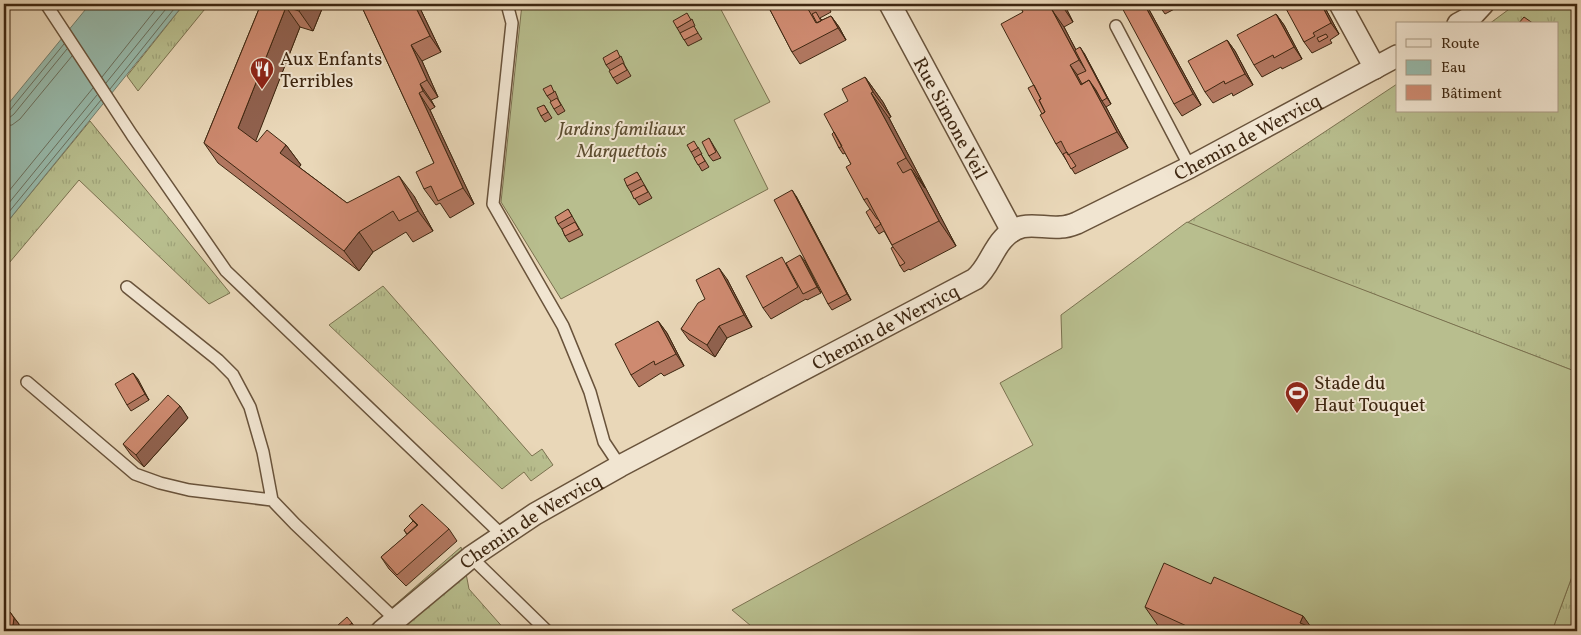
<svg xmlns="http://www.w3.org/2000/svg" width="1581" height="635" viewBox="0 0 1581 635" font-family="Vollkorn,serif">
  <defs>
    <pattern id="grass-tufts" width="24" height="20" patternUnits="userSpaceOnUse" patternTransform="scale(1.25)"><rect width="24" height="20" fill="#b8be8e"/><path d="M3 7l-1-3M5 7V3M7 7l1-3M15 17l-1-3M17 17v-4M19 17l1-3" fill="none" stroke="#9fa379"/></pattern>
  </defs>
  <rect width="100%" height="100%" fill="#e9d7b8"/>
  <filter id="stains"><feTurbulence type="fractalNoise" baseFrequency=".004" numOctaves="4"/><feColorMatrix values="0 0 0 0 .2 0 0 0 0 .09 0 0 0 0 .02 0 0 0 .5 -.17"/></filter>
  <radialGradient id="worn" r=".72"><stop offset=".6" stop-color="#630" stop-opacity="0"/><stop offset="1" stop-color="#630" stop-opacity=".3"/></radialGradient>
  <path fill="url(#grass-tufts)" stroke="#7b7250" d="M 184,4 L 209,4 L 138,91 L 127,76 Z
    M 1516,4 L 1577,4 L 1577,372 L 1187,223 L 1397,84 L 1397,111 L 1557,111 L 1557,24 L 1489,24 Z
    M 90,121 L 230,293 L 209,304 L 79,180 L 4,269 L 4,226 Z
    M 383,286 L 532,456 L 542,449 L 553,465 L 531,481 L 524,472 L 502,489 L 329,325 Z
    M 461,547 L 469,589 L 506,631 L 365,631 Z
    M 1577,563 L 1577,631 L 1552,631 Z"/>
  <path fill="#b8be8e" stroke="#7b7250" d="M 522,4 L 718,4 L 770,102 L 734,120 L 768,189 L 561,299 L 501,202 Z
    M 1187,222 L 1577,372 L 1577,563 L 1552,631 L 757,631 L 732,610 L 1033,445 L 1000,383 L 1062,348 L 1061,315 Z"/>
  <path fill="#97baac" stroke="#737f6e" d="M 90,4 L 184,4 L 4,226 L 4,109 Z"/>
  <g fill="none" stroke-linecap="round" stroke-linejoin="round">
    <path stroke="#6a705e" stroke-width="1" d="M 102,77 L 160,4
      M 106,83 L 170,4
      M 110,89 L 178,4
      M 4,112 L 10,110 L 64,44
      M 4,118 L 9,118 L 14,114 L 67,49
      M 4,126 L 12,125 L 20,119 L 72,56
      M 4,197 L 93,88
      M 4,209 L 97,95
      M 4,218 L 101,100"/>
    <g stroke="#69533b" stroke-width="14">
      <path id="service" d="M 46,4 L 132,135 L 226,271 L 503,536
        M 507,4 L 512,23 L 493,204 L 563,326 L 590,392 L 604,442 L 620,466
        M 1116,26 L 1190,167
        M 127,287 L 218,360 L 233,375 L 250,407 L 263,452 L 272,500 L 295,524 L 396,620
        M 27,382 L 135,474 L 160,483 L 189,490 L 272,500
        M 471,557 L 547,631"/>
    </g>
    <g stroke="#69533b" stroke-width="24">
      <g id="minor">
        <path id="s1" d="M 890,4 L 1012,231"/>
        <path d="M 1340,4 L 1375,68"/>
        <path d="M 1458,24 L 1471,17 L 1483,4"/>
        <path id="s2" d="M 382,631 L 471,557 L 535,514 L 620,466 L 975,279 C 988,268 992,251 1003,239 C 1021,218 1040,229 1061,227 C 1066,227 1072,225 1077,223 L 1190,167 L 1397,56"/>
      </g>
    </g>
    <use href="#service" stroke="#f1e5d1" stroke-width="11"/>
    <use href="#minor" stroke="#f1e5d1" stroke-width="21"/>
  </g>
  <path fill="#b17760" stroke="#3e2711" d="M 261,4 L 324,4 L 313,31 L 300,27 L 255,141 L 257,142 L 286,145 L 301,165 L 299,167 L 347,203 L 414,196 L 433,231 L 413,242 L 406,232 L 373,252 L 359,271 L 218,163 L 204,143 Z
    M 418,4 L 441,52 L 422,61 L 438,97 L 431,100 L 435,107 L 430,110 L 474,204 L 450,218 L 440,203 L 436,205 L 424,189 L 434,163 L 361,5 Z
    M 767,4 L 827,4 L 831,12 L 820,18 L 822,20 L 831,16 L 839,27 L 846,40 L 800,64 L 792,52 Z
    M 948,4 L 962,4 L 952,9 Z
    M 1019,4 L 1064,4 L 1073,22 L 1064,27 L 1076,50 L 1084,53 L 1111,104 L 1106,107 L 1128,148 L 1075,174 L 1056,144 L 1042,114 L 1034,85 L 1023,12 Z
    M 1146,4 L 1201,105 L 1182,116 L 1174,104 Z
    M 1158,4 L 1184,4 L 1165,14 Z
    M 1286,4 L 1323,4 L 1339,34 L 1330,40 L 1332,43 L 1312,53 L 1304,42 Z
    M 1411,4 L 1420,4 L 1413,7 Z
    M 1276,14 L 1284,25 L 1302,59 L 1282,69 L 1281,67 L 1262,77 L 1254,65 Z
    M 692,19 L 695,26 L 694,27 L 702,39 L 688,46 L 677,28 Z
    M 1227,40 L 1235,51 L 1253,85 L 1233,96 L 1232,93 L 1213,103 L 1205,92 Z
    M 621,56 L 624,63 L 624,64 L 631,76 L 617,84 L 613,78 L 610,70 L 606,65 Z
    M 865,77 L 883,102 L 891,117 L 889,118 L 956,246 L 910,270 L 909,269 L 904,272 L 900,266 L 893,247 L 884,231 L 879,234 L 875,228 L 870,209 L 864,200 L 851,164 L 845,153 L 843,154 L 839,148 L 834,132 Z
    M 555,91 L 558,98 L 558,99 L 565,111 L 558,115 L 554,109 L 551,101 L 547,96 Z
    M 544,105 L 552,118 L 545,122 L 541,116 Z
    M 709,138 L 721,158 L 713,161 L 709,156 Z
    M 698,147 L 702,154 L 701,154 L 709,167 L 702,171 L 691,152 Z
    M 637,172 L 652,198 L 639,205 L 627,186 Z
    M 796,196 L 851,300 L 832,310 L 828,304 Z
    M 568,209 L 583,235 L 569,242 L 565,236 L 562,229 L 558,224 Z
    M 805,261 L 821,293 L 807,300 L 806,299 L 771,319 L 763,308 L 786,263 Z
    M 727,279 L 752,327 L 727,338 L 715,357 L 689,340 L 681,329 L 705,299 Z
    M 658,321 L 667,333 L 684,366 L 664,376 L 661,373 L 639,387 L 631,375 Z
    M 133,373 L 149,400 L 131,411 L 127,405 Z
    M 180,406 L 188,418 L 144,467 L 131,455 L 123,444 Z
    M 409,516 L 449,529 L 457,541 L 406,586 L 389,569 L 381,557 L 407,535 L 404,530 L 413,521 Z
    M 1211,584 L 1303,616 L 1311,628 L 1320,631 L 1168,631 L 1159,627 L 1145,607 Z
    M 4,610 L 10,612 L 19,624 L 18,631 L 4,631 Z
    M 352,623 L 356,629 L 353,631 L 340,631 L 337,626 Z"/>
  <path fill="#90614e" stroke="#3e2711" d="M 302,4 L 324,4 L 313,31 L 299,11 Z
    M 414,4 L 418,4 L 441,52 L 430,36 Z
    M 1061,4 L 1064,4 L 1073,22 Z
    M 1144,4 L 1146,4 L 1201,105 L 1193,94 Z
    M 1321,4 L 1323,4 L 1339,34 L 1331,23 Z
    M 286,7 L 300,27 L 253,148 L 238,128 Z
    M 1052,10 L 1064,27 L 1090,77 L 1079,60 Z
    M 1276,14 L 1284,25 L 1302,59 L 1294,47 Z
    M 831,16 L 839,27 L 846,40 L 838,28 Z
    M 1227,40 L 1235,51 L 1253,85 L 1245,74 Z
    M 411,45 L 422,61 L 438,97 L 427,80 Z
    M 1080,47 L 1084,53 L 1111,104 L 1107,98 Z
    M 1070,65 L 1082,81 L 1089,94 L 1081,85 Z
    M 865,77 L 883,102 L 891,117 L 873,92 Z
    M 1089,80 L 1102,100 L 1102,101 L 1106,107 L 1128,148 L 1117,132 Z
    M 420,84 L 431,100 L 435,107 L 423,91 Z
    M 419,93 L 430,110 L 474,204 L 463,188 Z
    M 871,93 L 889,118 L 956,246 L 939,221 L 911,169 L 925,188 L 919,178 L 906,158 Z
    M 286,145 L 301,165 L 294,173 L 280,153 Z
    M 399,176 L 414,196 L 433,231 L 418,211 Z
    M 792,190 L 796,196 L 851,300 L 847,294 Z
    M 359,232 L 373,252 L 359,271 L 344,251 Z
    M 800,255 L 805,261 L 821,293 L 817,287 Z
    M 719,268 L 727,279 L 752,327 L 744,315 Z
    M 658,321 L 667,333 L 684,366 L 676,354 Z
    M 719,326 L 727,338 L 715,357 L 707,345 Z
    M 133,373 L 138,379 L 149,400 L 145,394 Z
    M 180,406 L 188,418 L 144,467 L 136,455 Z
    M 1303,616 L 1314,631 L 1300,623 Z
    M 14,618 L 19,624 L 18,631 L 13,625 Z"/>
  <path fill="#ce8a70" stroke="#3e2711" d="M 261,4 L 302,4 L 299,11 L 286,7 L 238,128 L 257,142 L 267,130 L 286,145 L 280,153 L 347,203 L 399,176 L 418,211 L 399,221 L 393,211 L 359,232 L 344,251 L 204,143 Z
    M 363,4 L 414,4 L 430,36 L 411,45 L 427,80 L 420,84 L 423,91 L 419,93 L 463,188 L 438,201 L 431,186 L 424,189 L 416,172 L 434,163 L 361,5 Z
    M 767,4 L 818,4 L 808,9 L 816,23 L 831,16 L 838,28 L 792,52 Z
    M 1019,4 L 1061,4 L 1062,5 L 1052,10 L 1079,60 L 1070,65 L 1081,85 L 1089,80 L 1117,132 L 1068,155 L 1061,141 L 1056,144 L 1040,115 L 1045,112 L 1039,100 L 1041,99 L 1001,24 L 1023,12 Z
    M 1120,4 L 1144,4 L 1193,94 L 1174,104 Z
    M 1286,4 L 1321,4 L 1331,23 L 1313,33 L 1315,36 L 1304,42 L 1284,5 Z
    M 816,12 L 821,21 L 817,23 L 812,14 Z
    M 687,13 L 691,20 L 677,28 L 673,21 Z
    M 1276,14 L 1294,47 L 1274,58 L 1273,55 L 1254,65 L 1237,35 Z
    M 1524,17 L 1534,24 L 1518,24 Z
    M 694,26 L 698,33 L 684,40 L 680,33 Z
    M 1326,34 L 1328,37 L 1319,42 L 1317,38 Z
    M 1227,40 L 1245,74 L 1225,84 L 1224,81 L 1205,92 L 1188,61 Z
    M 1080,47 L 1107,98 L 1102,101 L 1096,90 L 1089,80 L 1082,84 L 1077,75 L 1086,71 L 1075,50 Z
    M 617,50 L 620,57 L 606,65 L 603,58 Z
    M 623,63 L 627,70 L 613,78 L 609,71 Z
    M 865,77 L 873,92 L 871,93 L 906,158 L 897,163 L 903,173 L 911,169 L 939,221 L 892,245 L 867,198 L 864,200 L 846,167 L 851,164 L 824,114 L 848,101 L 842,89 Z
    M 551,85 L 554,92 L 547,96 L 543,89 Z
    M 1034,85 L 1041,99 L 1039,100 L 1045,112 L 1042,114 L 1028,88 Z
    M 557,98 L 561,105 L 554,109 L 550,102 Z
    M 544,105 L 548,112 L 541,116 L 537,108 Z
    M 834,132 L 842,146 L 839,148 L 832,134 Z
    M 709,138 L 716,152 L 709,156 L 702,142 Z
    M 694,141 L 698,148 L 691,152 L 687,145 Z
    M 1067,152 L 1076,166 L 1071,169 L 1063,154 Z
    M 701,154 L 705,161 L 698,165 L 694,158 Z
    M 637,172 L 641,179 L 627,186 L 624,179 Z
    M 918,178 L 919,178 L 925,188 Z
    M 644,185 L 648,192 L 634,199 L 631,192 Z
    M 792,190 L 847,294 L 828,304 L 774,200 Z
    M 568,209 L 572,216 L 558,224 L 555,217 Z
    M 870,209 L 877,219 L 878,219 L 881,224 L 875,228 L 866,212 Z
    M 575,222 L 579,229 L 565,236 L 562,229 Z
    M 893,247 L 905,263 L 900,266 L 891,248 Z
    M 800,255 L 817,287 L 803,294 L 786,263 Z
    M 782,257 L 798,287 L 763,308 L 746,276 Z
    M 719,268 L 744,315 L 719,326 L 707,345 L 681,329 L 698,303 L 705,299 L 696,280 Z
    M 658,321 L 676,354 L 655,365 L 654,361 L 631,375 L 615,344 Z
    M 133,373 L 145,394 L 127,405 L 115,384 Z
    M 168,395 L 180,406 L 136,455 L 123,444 Z
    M 422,504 L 449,529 L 397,575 L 381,557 L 418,525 L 409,516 Z
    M 413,521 L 417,525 L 407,534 L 404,530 Z
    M 1164,563 L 1211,584 L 1214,577 L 1303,616 L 1300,623 L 1320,631 L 1189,631 L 1191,628 L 1145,607 Z
    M 4,610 L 10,612 L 14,618 L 13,625 L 4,630 Z
    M 347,617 L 352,623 L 342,631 L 337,626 Z"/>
  <defs>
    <g id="restaurant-pin" transform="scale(1.25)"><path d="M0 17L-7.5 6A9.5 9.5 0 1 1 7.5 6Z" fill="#8f2418" stroke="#f1e5d1"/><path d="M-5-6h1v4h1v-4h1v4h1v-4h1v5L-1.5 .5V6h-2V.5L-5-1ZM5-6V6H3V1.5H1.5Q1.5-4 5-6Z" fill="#fff"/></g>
    <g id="stadium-pin" transform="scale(1.25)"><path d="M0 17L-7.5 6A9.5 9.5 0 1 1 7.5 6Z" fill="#8f2418" stroke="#f1e5d1"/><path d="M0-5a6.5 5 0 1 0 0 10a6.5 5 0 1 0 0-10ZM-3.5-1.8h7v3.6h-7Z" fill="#fff"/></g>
  </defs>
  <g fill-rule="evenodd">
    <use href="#restaurant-pin" x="262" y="69"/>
    <use href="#stadium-pin" x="1297" y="393"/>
  </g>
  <g text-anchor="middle" stroke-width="4" stroke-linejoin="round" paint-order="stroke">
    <g font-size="19" fill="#3e2711" stroke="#f1e5d1" text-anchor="start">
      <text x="280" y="65">Aux Enfants<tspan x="280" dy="22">Terribles</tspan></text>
      <text x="1314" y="389">Stade du<tspan x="1314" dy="22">Haut Touquet</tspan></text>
    </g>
    <g font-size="19" fill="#3e2711" stroke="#f1e5d1">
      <text dy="7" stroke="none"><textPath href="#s1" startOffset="129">Rue Simone Veil</textPath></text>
      <text dy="7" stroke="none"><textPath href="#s2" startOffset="1010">Chemin de Wervicq</textPath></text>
      <text dy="7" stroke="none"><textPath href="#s2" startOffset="590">Chemin de Wervicq</textPath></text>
      <text dy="7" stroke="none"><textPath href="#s2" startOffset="185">Chemin de Wervicq</textPath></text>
    </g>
    <g font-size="19" font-style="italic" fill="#5c4d30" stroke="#f1e5d1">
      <text x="622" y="135">Jardins familiaux<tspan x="622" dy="22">Marquettois</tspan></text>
    </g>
  </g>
  <rect width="1581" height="635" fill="none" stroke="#e9d7b8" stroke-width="20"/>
  <rect x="5" y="5" width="1571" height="625" fill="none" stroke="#3e2711" stroke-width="2.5"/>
  <rect x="10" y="10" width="1561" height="615" fill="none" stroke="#3e2711"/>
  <rect x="1396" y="22" width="162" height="90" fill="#f1e5d1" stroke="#a99984"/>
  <rect x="1406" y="39" width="25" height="8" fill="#f1e5d1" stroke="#a99984"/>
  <text x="1441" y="48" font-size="15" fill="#3e2711">Route</text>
  <rect x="1406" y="60" width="25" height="15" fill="#97baac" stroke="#a99984"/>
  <text x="1441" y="72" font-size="15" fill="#3e2711">Eau</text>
  <rect x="1406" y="85" width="25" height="15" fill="#ce8a70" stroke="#a99984"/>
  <text x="1441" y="98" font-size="15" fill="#3e2711">Bâtiment</text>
  <rect width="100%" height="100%" filter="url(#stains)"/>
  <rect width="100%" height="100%" fill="url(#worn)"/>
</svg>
